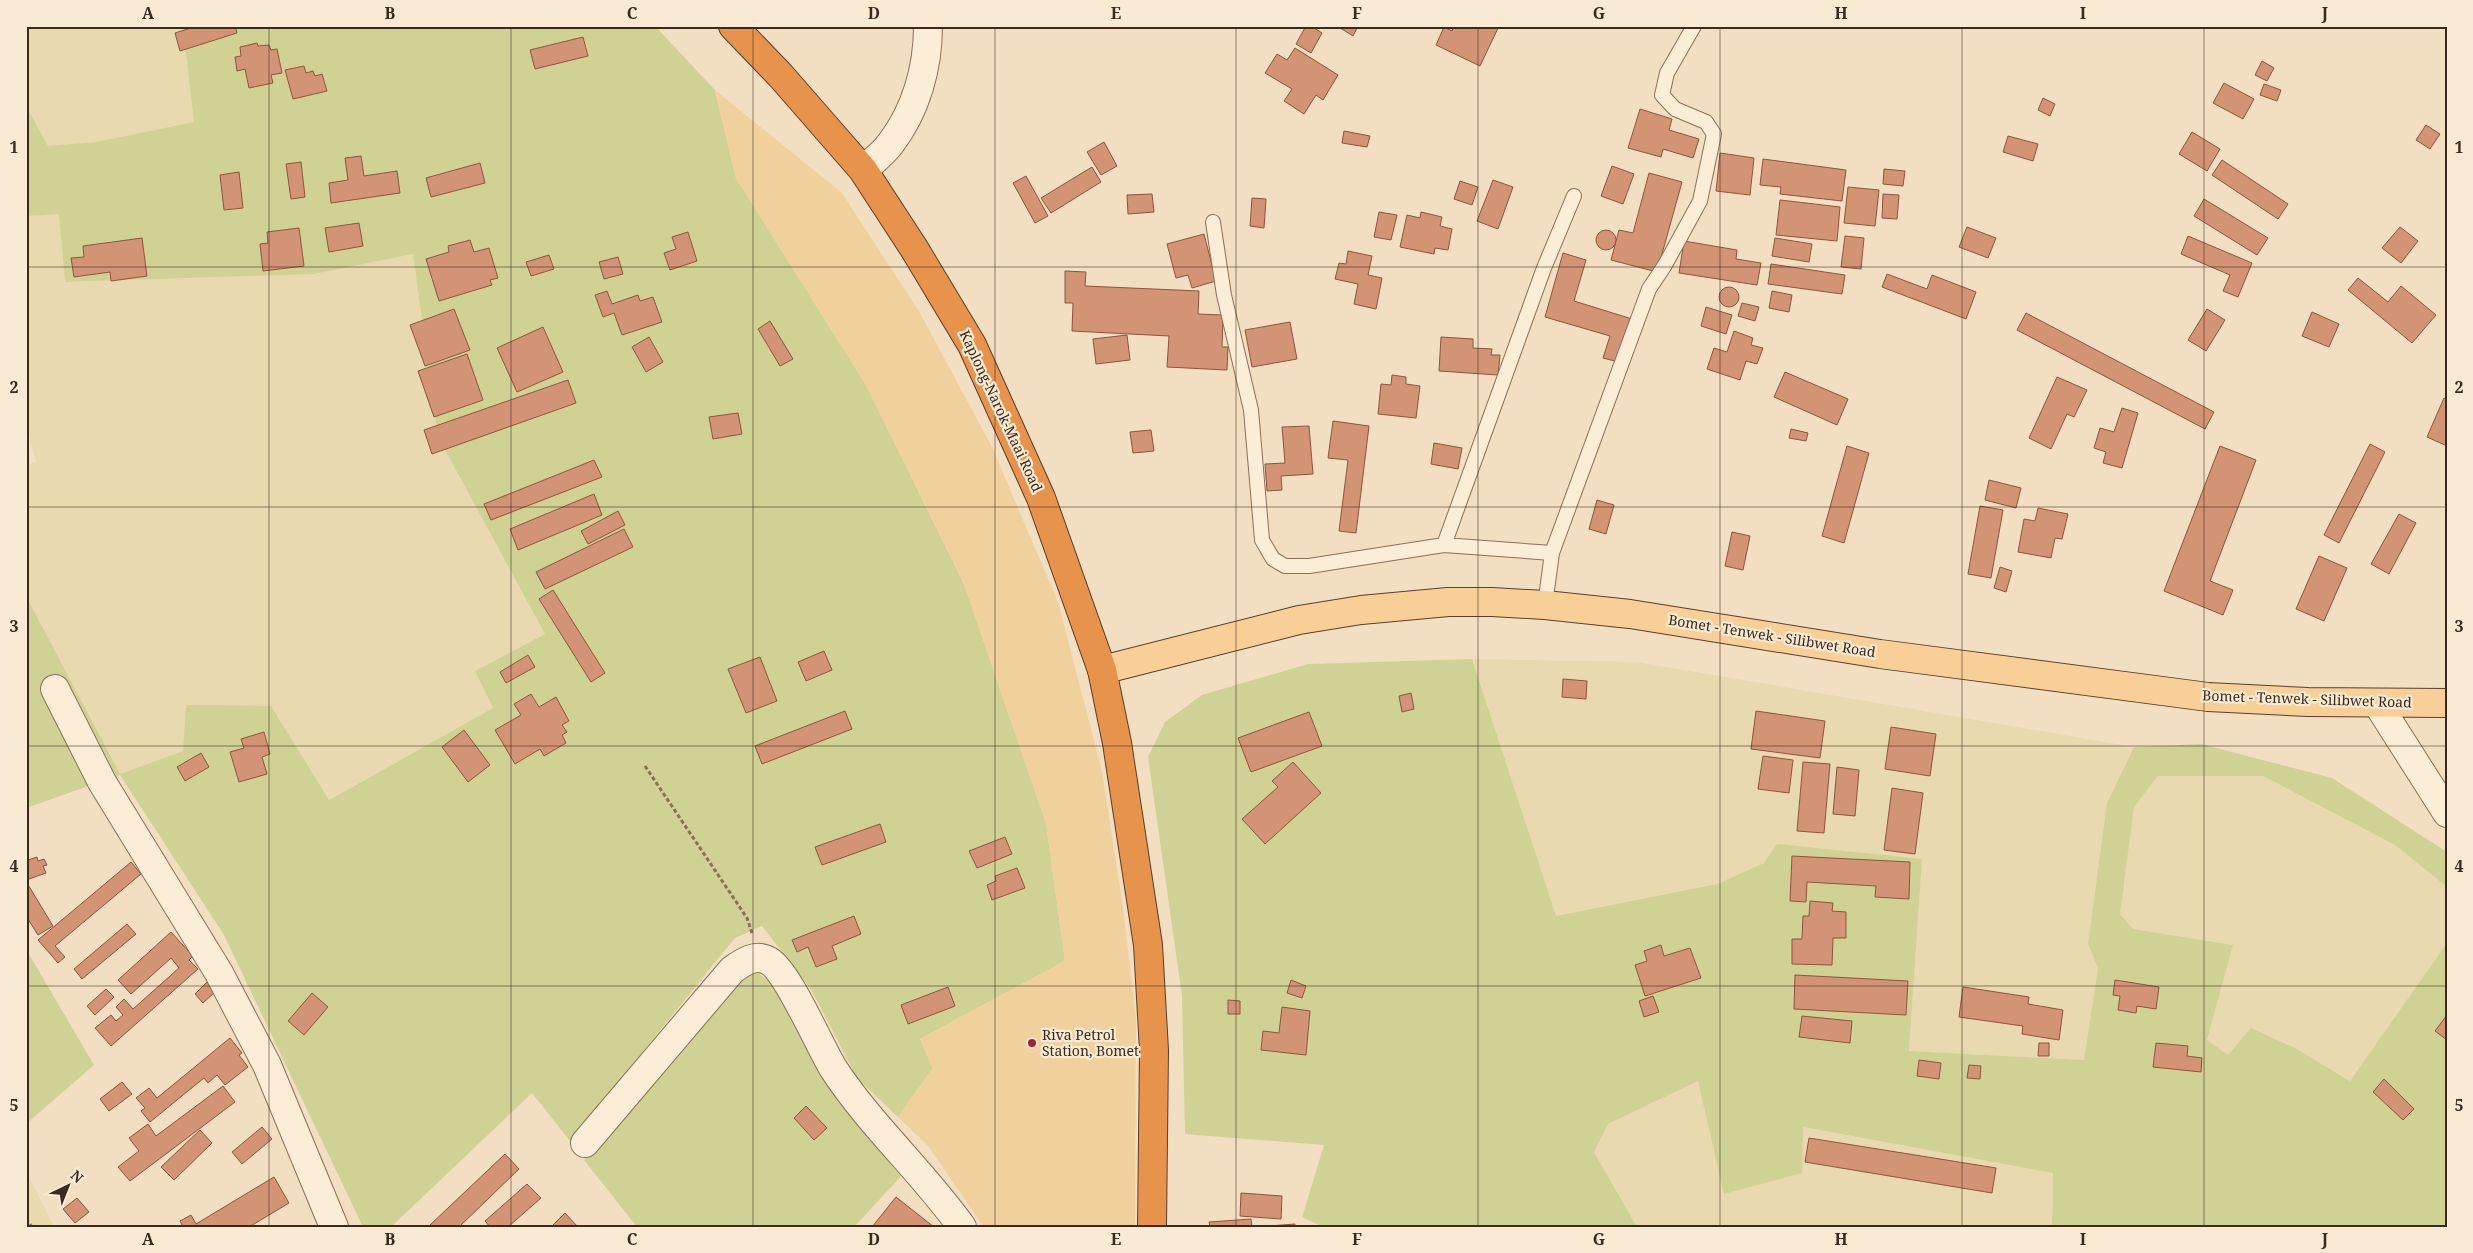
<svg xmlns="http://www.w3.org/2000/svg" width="2473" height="1253" viewBox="0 0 2473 1253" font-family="'Noto Serif',serif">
  <rect width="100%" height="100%" fill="#f2dfc2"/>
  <path fill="#e8d9af" d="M 26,26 L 183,26 L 195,122 L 96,142 L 48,146 L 26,106 Z
    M 59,213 L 65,282 L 314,274 L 413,254 L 438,437 L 545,634 L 475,671 L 493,708 L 328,800 L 183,751 L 120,774 L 26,596 L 26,465 L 36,462 L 26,425 L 26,216 Z
    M 1472,659 L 1638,662 L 2134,747 L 2107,803 L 2088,944 L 2098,968 L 2084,1060 L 1909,1051 L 1922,859 L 1764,863 L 1717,884 L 1556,916 Z
    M 2158,776 L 2263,776 L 2395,845 L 2447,887 L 2447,943 L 2351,1081 L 2297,1049 L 2228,1055 L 2207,1040 L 2233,945 L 2133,929 L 2120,914 L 2134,807 Z
    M 1698,1081 L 1802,1127 L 2053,1173 L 2052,1227 L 1637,1227 L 1594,1152 L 1608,1124 Z
    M 26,1171 L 54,1227 L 26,1227 Z"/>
  <path fill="#d0d195" d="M 183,26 L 655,26 L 715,90 L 736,178 L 866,385 L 964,584 L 1046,823 L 1065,961 L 920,1039 L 933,1068 L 898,1117 L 857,1078 L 812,991 L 762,926 L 735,938 L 570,1141 L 532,1093 L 391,1227 L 363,1227 L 224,935 L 120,775 L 26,808 L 26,596 L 120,774 L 183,751 L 186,705 L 271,706 L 329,800 L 493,708 L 475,671 L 545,634 L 438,437 L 413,254 L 314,274 L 65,282 L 59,214 L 26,216 L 26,106 L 48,146 L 96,142 L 194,122 Z
    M 1472,659 L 1556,916 L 1717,884 L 1764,863 L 1777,844 L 1922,859 L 1909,1051 L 2084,1060 L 2098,968 L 2088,944 L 2107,803 L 2134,747 L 2201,744 L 2332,778 L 2447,852 L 2447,887 L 2395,845 L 2263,776 L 2158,776 L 2134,807 L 2120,914 L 2133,929 L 2233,945 L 2207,1040 L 2228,1055 L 2251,1028 L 2297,1049 L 2350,1081 L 2447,943 L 2447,1227 L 2052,1227 L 2053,1173 L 1803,1127 L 1802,1173 L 1724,1194 L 1698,1081 L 1608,1124 L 1594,1152 L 1637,1227 L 1323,1227 L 1302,1217 L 1324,1145 L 1185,1134 L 1182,996 L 1148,757 L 1165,722 L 1202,695 L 1308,664 Z
    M 26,949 L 94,1065 L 26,1124 Z
    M 758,973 L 774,985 L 905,1172 L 854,1227 L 637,1227 L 584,1160 L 743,976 Z"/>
  <path fill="#f0d19d" d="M 715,90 L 842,193 L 920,313 L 992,447 L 1058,602 L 1102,771 L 1123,907 L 1136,1019 L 1135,1227 L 984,1227 L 928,1146 L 898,1117 L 933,1068 L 920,1039 L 1065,961 L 1046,823 L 964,584 L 866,385 L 736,178 Z"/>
  <path fill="#d39375" stroke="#8f543b" d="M 197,26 L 235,26 L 237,33 L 180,51 L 175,33 Z
    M 1306,26 L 1311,26 L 1322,33 L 1311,53 L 1296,44 Z
    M 1337,26 L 1358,26 L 1353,36 Z
    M 1454,26 L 1499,26 L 1480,66 L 1436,45 L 1444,27 L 1452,31 Z
    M 583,37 L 588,56 L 535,69 L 530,50 Z
    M 257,43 L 258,46 L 269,45 L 271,50 L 277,49 L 282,73 L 271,75 L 273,83 L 249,88 L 245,69 L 237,71 L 235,57 L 241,56 L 240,47 Z
    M 1295,48 L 1338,75 L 1323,100 L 1316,95 L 1304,114 L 1284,101 L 1292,89 L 1265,73 L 1277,54 L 1287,60 Z
    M 2262,61 L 2274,68 L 2267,81 L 2255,75 Z
    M 304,66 L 306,73 L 313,71 L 315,76 L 322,74 L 327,91 L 293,99 L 285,70 Z
    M 2224,83 L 2254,99 L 2243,119 L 2213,103 Z
    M 2264,84 L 2281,90 L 2277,101 L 2260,95 Z
    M 2043,98 L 2055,104 L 2050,116 L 2038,110 Z
    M 1640,109 L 1672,119 L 1669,130 L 1699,139 L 1693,158 L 1663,149 L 1661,157 L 1628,148 Z
    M 2426,125 L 2440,134 L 2430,149 L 2416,140 Z
    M 1344,131 L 1370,136 L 1367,147 L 1342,143 Z
    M 2192,132 L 2220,149 L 2207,171 L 2179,154 Z
    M 2008,136 L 2038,144 L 2033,161 L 2003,152 Z
    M 1104,142 L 1117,166 L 1101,175 L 1087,152 Z
    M 1720,153 L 1754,158 L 1750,195 L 1716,191 Z
    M 361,156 L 364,176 L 397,171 L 400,193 L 331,203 L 329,183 L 348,180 L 345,158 Z
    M 1763,159 L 1846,170 L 1842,201 L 1780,194 L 1781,187 L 1760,185 Z
    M 2222,160 L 2288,204 L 2278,219 L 2212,175 Z
    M 301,162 L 305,197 L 291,199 L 286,164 Z
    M 480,163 L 485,183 L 431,197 L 426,178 Z
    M 1612,166 L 1634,174 L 1623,204 L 1601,196 Z
    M 1092,167 L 1101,182 L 1051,213 L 1041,198 Z
    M 1884,169 L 1905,171 L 1903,186 L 1883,184 Z
    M 239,172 L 243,208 L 224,210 L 220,175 Z
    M 1649,173 L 1682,182 L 1657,272 L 1611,260 L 1619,230 L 1633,233 Z
    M 1026,176 L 1048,216 L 1035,223 L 1013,183 Z
    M 1493,180 L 1513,187 L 1498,229 L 1477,221 Z
    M 1460,181 L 1478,187 L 1472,205 L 1454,199 Z
    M 1848,187 L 1879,190 L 1875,226 L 1844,223 Z
    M 1152,194 L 1154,212 L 1128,214 L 1127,195 Z
    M 1883,194 L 1899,195 L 1897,219 L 1882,218 Z
    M 1252,198 L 1266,199 L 1264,228 L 1250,226 Z
    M 2204,199 L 2268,238 L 2257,255 L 2194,216 Z
    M 1780,200 L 1840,207 L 1837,241 L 1776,235 Z
    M 1379,212 L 1397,215 L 1391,240 L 1374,237 Z
    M 1421,212 L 1442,217 L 1440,226 L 1452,229 L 1448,250 L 1435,248 L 1434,254 L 1400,247 L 1407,215 L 1420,218 Z
    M 359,223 L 363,246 L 329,252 L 325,228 Z
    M 1967,227 L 1996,238 L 1988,258 L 1959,247 Z
    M 2400,227 L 2418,241 L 2401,263 L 2382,248 Z
    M 299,228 L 304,266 L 263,271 L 260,244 L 268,243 L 267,232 Z
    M1596 240a10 10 0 1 1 20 0a10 10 0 1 1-20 0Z
    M 688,232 L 697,261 L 670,270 L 664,253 L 676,249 L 672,237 Z
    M 1204,234 L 1216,281 L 1192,288 L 1188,275 L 1176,278 L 1167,244 Z
    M 1845,236 L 1864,238 L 1861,269 L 1841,267 Z
    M 2188,236 L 2252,263 L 2238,297 L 2223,291 L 2230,275 L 2181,254 Z
    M 142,238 L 147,276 L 111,281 L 110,272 L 74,277 L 71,258 L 84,257 L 83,246 Z
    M 1775,238 L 1812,244 L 1809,262 L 1772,256 Z
    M 470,240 L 474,252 L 489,248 L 498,278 L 490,280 L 492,285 L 439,301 L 426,259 L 449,252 L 448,246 Z
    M 1684,241 L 1737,250 L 1736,259 L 1761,263 L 1757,285 L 1679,273 Z
    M 1348,251 L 1372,256 L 1368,275 L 1382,278 L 1376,309 L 1354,304 L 1358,284 L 1335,279 L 1339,263 L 1346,264 Z
    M 1563,253 L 1586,260 L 1574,301 L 1632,319 L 1619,362 L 1603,358 L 1610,336 L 1545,317 Z
    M 549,255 L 554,269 L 531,276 L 526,262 Z
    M 618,257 L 623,274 L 604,279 L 599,262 Z
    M 1771,264 L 1845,275 L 1842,294 L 1768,284 Z
    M 1065,271 L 1086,272 L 1085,286 L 1199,291 L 1198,314 L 1223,315 L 1222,347 L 1228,347 L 1227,370 L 1167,367 L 1169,336 L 1072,331 L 1073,303 L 1065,303 Z
    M 1887,274 L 1927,289 L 1932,275 L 1976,292 L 1966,319 L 1882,287 Z
    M 2358,278 L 2388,302 L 2401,286 L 2436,315 L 2412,343 L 2348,290 Z
    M1719 297a10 10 0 1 1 20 0a10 10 0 1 1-20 0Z
    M 607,291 L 612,304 L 638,295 L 640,301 L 653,297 L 662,322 L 622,335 L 614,313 L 603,317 L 595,295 Z
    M 1772,291 L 1792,295 L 1789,312 L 1769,308 Z
    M 1742,303 L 1759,307 L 1755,321 L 1738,316 Z
    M 1706,307 L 1732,315 L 1726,334 L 1701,326 Z
    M 454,309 L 470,350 L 425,366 L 410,325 Z
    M 2207,309 L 2225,320 L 2206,351 L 2188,340 Z
    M 2312,312 L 2339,324 L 2329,347 L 2302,336 Z
    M 2026,313 L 2214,412 L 2205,429 L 2017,330 Z
    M 770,321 L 793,359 L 780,366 L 758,329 Z
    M 1290,322 L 1297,359 L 1252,367 L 1245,330 Z
    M 543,327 L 563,372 L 517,392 L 497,348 Z
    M 1734,331 L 1753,338 L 1751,345 L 1763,348 L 1757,364 L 1746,361 L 1740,380 L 1707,369 L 1714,348 L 1727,352 Z
    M 1127,335 L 1130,360 L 1096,364 L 1093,339 Z
    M 649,337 L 663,362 L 646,372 L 632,347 Z
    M 1441,337 L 1473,339 L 1473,348 L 1492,349 L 1491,355 L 1500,355 L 1498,375 L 1439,371 Z
    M 467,354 L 483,400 L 434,417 L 418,371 Z
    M 1785,372 L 1848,399 L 1837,425 L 1774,397 Z
    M 1392,375 L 1406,377 L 1406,384 L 1420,386 L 1416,418 L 1378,414 L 1381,384 L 1391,385 Z
    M 2057,377 L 2087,390 L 2074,417 L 2067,414 L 2051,449 L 2029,438 Z
    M 568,380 L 576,403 L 432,454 L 424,430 Z
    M 2444,398 L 2447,400 L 2447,446 L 2427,437 Z
    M 2122,408 L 2138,413 L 2122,468 L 2103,463 L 2106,452 L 2094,448 L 2100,428 L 2114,432 Z
    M 738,413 L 742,434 L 713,439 L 709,417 Z
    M 1333,421 L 1369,426 L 1356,533 L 1339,531 L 1348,460 L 1328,458 Z
    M 1309,426 L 1313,474 L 1281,476 L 1282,490 L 1267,491 L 1265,464 L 1285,463 L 1282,427 Z
    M 1791,429 L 1808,433 L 1806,441 L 1789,438 Z
    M 1151,430 L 1154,451 L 1133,453 L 1130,432 Z
    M 1434,443 L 1462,448 L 1458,469 L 1431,464 Z
    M 2370,444 L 2385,452 L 2339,543 L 2324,535 Z
    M 1847,446 L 1869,453 L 1844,543 L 1822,536 Z
    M 2220,446 L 2256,460 L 2210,581 L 2233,590 L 2223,615 L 2164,591 Z
    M 594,460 L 602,477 L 491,520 L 484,504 Z
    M 1989,480 L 2021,488 L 2016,508 L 1985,500 Z
    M 594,494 L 602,515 L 518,550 L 510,529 Z
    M 1597,500 L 1614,505 L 1606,534 L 1589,529 Z
    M 1980,506 L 2003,510 L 1991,578 L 1968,574 Z
    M 2038,508 L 2068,514 L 2062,539 L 2055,538 L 2051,558 L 2018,552 L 2024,519 L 2035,521 Z
    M 618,511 L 625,525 L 588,544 L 581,531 Z
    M 2399,514 L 2416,523 L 2389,574 L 2371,564 Z
    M 624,529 L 633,547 L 545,589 L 536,572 Z
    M 1732,532 L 1750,536 L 1743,570 L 1725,566 Z
    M 2319,556 L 2347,568 L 2324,621 L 2296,609 Z
    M 2000,567 L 2012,571 L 2006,592 L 1994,588 Z
    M 553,590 L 605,673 L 591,682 L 539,599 Z
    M 824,651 L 832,670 L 806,681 L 798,662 Z
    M 528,655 L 535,667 L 506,683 L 500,672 Z
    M 760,657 L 777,701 L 746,713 L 728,669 Z
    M 1563,679 L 1587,681 L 1586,699 L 1562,697 Z
    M 1411,693 L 1414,709 L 1402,712 L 1399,696 Z
    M 531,694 L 539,707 L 556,697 L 569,721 L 562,725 L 567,732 L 562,735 L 566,743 L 544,756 L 540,749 L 515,764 L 495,730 L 521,715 L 514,704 Z
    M 845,711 L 852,729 L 762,764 L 755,746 Z
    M 1756,711 L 1825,721 L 1820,758 L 1751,749 Z
    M 1309,712 L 1322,746 L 1251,772 L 1238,738 Z
    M 1891,727 L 1936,734 L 1930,776 L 1885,769 Z
    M 464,730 L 490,765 L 468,782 L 442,747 Z
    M 264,732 L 270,754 L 262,757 L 267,774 L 239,782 L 230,752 L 244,748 L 241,739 Z
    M 201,753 L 209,767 L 185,781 L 177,767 Z
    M 1763,756 L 1793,760 L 1789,793 L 1758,789 Z
    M 1293,762 L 1321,793 L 1265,844 L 1242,819 L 1278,787 L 1272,781 Z
    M 1803,762 L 1830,764 L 1824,833 L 1797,831 Z
    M 1837,767 L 1859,770 L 1855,816 L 1833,814 Z
    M 1892,788 L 1923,793 L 1915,854 L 1884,850 Z
    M 880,824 L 886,842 L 822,865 L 815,847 Z
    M 1005,837 L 1012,854 L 977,868 L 969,851 Z
    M 26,855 L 28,860 L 37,857 L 38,861 L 44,859 L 47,865 L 43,866 L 46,873 L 26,880 Z
    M 1792,856 L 1910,862 L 1909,899 L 1875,897 L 1876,886 L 1807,882 L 1806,902 L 1790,901 Z
    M 131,862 L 141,874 L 55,946 L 65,957 L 58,963 L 38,940 Z
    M 1017,868 L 1025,888 L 992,900 L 987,885 L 996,881 L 995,876 Z
    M 27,883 L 53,926 L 38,935 L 26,916 Z
    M 1810,901 L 1833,903 L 1832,911 L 1846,912 L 1846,938 L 1833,938 L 1832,965 L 1792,964 L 1792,939 L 1802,939 L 1803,916 L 1809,916 Z
    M 854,916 L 861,934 L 832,946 L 837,959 L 816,967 L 808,947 L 797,952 L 792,940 Z
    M 127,924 L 136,934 L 82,979 L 74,969 Z
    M 171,932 L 193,956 L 189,960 L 198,969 L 111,1046 L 95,1028 L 111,1015 L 116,1021 L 123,1015 L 116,1007 L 124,999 L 133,1009 L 179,968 L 171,958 L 131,994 L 118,980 Z
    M 1661,945 L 1664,956 L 1690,948 L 1701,978 L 1645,996 L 1635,965 L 1647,961 L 1644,951 Z
    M 1795,975 L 1908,981 L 1906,1015 L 1794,1009 Z
    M 1291,980 L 1306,986 L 1302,998 L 1287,993 Z
    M 2115,980 L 2159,987 L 2156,1009 L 2137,1006 L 2136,1013 L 2118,1010 L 2120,996 L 2113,995 Z
    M 208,981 L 216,991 L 203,1003 L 195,994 Z
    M 948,987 L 955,1006 L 908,1024 L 901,1005 Z
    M 1963,987 L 2029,997 L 2028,1004 L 2063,1010 L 2059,1040 L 2022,1034 L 2023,1026 L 1959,1017 Z
    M 106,989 L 114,997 L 95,1015 L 87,1006 Z
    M 312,993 L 328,1007 L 304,1035 L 288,1021 Z
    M 1653,996 L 1659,1012 L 1644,1017 L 1639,1001 Z
    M 1228,1000 L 1240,1001 L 1240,1014 L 1228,1014 Z
    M 1282,1007 L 1310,1011 L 1306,1055 L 1261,1050 L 1263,1031 L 1279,1033 Z
    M 2447,1015 L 2447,1040 L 2435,1031 Z
    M 1802,1016 L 1852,1021 L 1850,1043 L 1799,1037 Z
    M 230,1038 L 242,1053 L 239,1055 L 248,1067 L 225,1085 L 217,1075 L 208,1083 L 204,1078 L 150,1122 L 141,1111 L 145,1108 L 136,1098 L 149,1088 L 157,1098 Z
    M 2039,1043 L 2049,1043 L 2049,1056 L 2038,1056 Z
    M 2156,1043 L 2188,1046 L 2187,1056 L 2202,1058 L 2201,1072 L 2153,1067 Z
    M 1919,1060 L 1941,1063 L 1939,1079 L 1917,1076 Z
    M 1969,1065 L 1981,1066 L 1980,1079 L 1967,1078 Z
    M 2384,1079 L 2414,1109 L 2403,1120 L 2373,1092 Z
    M 122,1082 L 132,1094 L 109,1111 L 100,1099 Z
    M 223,1086 L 235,1102 L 130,1181 L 118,1167 L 139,1151 L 129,1138 L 148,1124 L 156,1136 Z
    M 806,1106 L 827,1128 L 814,1140 L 794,1118 Z
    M 262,1127 L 272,1139 L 242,1164 L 232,1152 Z
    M 200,1130 L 212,1143 L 174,1180 L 161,1167 Z
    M 1809,1138 L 1996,1168 L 1992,1193 L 1805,1162 Z
    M 505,1154 L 519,1169 L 459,1227 L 432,1227 L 430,1225 Z
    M 274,1177 L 289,1203 L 249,1227 L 183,1227 L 180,1221 L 191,1215 L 196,1224 Z
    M 527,1184 L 541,1198 L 508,1227 L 490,1227 L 485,1221 Z
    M 1241,1193 L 1282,1196 L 1281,1219 L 1240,1216 Z
    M 896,1197 L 934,1227 L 872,1227 Z
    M 77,1198 L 89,1212 L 75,1223 L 63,1209 Z
    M 565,1213 L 578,1227 L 551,1227 Z
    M 1251,1219 L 1252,1227 L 1210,1227 L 1209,1222 Z
    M 1295,1224 L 1295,1227 L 1256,1227 Z"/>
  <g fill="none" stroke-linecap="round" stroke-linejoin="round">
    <g stroke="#8d6f58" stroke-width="16">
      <path id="lane" d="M 1213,222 L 1224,295 L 1251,410 L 1262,540 L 1273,559 L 1285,566 L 1309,566 L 1444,545 L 1552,553
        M 1444,545 L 1544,268 L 1574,196
        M 1545,605 L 1552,553 L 1649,289 L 1665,265 L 1700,201 L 1714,134 L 1706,122 L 1675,109 L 1662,95 L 1667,73 L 1694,26"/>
    </g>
    <g stroke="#8d6f58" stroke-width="30">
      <path id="street" d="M 863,170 C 872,162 884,153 891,143 C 916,110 928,68 928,26
        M 55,689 L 102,782 L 219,973 L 267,1065 L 334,1227
        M 2377,703 L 2447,813
        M 585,1143 L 732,970 C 743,962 756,953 769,961 C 788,972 819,1045 833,1068 C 870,1125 922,1171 962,1227"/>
    </g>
    <g stroke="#5b3d2c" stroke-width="30">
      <path id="primary" d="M 1102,670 L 1299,620 L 1361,610 L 1448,602 L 1492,602 L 1545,605 L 1630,614 L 1880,654 L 2208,697 L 2308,702 L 2447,703"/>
    </g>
    <g stroke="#5b3d2c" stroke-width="30">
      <path id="highway" d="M 733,26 L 781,76 L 863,170 L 915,250 L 972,345 L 1041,498 L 1102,670 L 1117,743 L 1148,945 L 1154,1050 L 1152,1227"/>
    </g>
    <path stroke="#8d6f58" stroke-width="3" stroke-dasharray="4 2.5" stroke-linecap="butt" d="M 645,766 L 747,918 L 752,933
      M 26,1219 L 32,1227"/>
    <use href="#lane" stroke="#fbedd6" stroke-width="14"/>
    <use href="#street" stroke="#fbedd6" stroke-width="28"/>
    <use href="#primary" stroke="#f8d097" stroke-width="28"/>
    <use href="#highway" stroke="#e8934c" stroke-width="28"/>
  </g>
  <path fill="none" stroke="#3c291d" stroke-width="1" stroke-opacity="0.55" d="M 269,26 L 269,1227M 511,26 L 511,1227M 753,26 L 753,1227M 995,26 L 995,1227M 1236,26 L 1236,1227M 1478,26 L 1478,1227M 1720,26 L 1720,1227M 1962,26 L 1962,1227M 2204,26 L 2204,1227M 26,267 L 2447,267M 26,507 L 2447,507M 26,746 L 2447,746M 26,986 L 2447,986"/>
  <circle fill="#a22230" stroke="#f8ead3" stroke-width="2" cx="1032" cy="1043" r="5"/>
  <g text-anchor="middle" stroke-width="4.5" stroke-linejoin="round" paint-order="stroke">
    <g font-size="14" fill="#3c291d" stroke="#f8ead3">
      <text transform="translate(1001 411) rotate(65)" y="5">Kaplong-Narok-Maai Road</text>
      <text transform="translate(1772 636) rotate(9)" y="5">Bomet - Tenwek - Silibwet Road</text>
      <text transform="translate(2307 699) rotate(2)" y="5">Bomet - Tenwek - Silibwet Road</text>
    </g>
    <g font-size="14" fill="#3c291d" stroke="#f8ead3" text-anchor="start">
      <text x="1042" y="1040">Riva Petrol<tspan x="1042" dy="16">Station, Bomet</tspan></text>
    </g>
  </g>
  <rect width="2473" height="1253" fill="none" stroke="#f8ead3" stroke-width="55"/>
  <g transform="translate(68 1186) rotate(43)" stroke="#f8ead3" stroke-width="4" paint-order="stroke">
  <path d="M0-4L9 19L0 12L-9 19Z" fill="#3c291d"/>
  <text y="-8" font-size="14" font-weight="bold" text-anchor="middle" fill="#3c291d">N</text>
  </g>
  <rect x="28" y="28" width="2418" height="1198" fill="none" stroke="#3c291d" stroke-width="2"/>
  <g font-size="16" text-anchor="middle" font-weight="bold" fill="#3c291d">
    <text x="148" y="19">A</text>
    <text x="390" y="19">B</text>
    <text x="632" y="19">C</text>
    <text x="874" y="19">D</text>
    <text x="1116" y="19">E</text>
    <text x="1357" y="19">F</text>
    <text x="1599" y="19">G</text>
    <text x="1841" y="19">H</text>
    <text x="2083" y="19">I</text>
    <text x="2325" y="19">J</text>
    <text x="14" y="153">1</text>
    <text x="2459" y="153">1</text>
    <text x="14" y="393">2</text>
    <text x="2459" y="393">2</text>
    <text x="14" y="632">3</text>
    <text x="2459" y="632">3</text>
    <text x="14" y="872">4</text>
    <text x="2459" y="872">4</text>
    <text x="14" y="1111">5</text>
    <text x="2459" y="1111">5</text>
    <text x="148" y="1245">A</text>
    <text x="390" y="1245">B</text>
    <text x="632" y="1245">C</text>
    <text x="874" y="1245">D</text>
    <text x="1116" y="1245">E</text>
    <text x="1357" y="1245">F</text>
    <text x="1599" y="1245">G</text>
    <text x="1841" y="1245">H</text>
    <text x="2083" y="1245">I</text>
    <text x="2325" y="1245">J</text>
  </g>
</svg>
